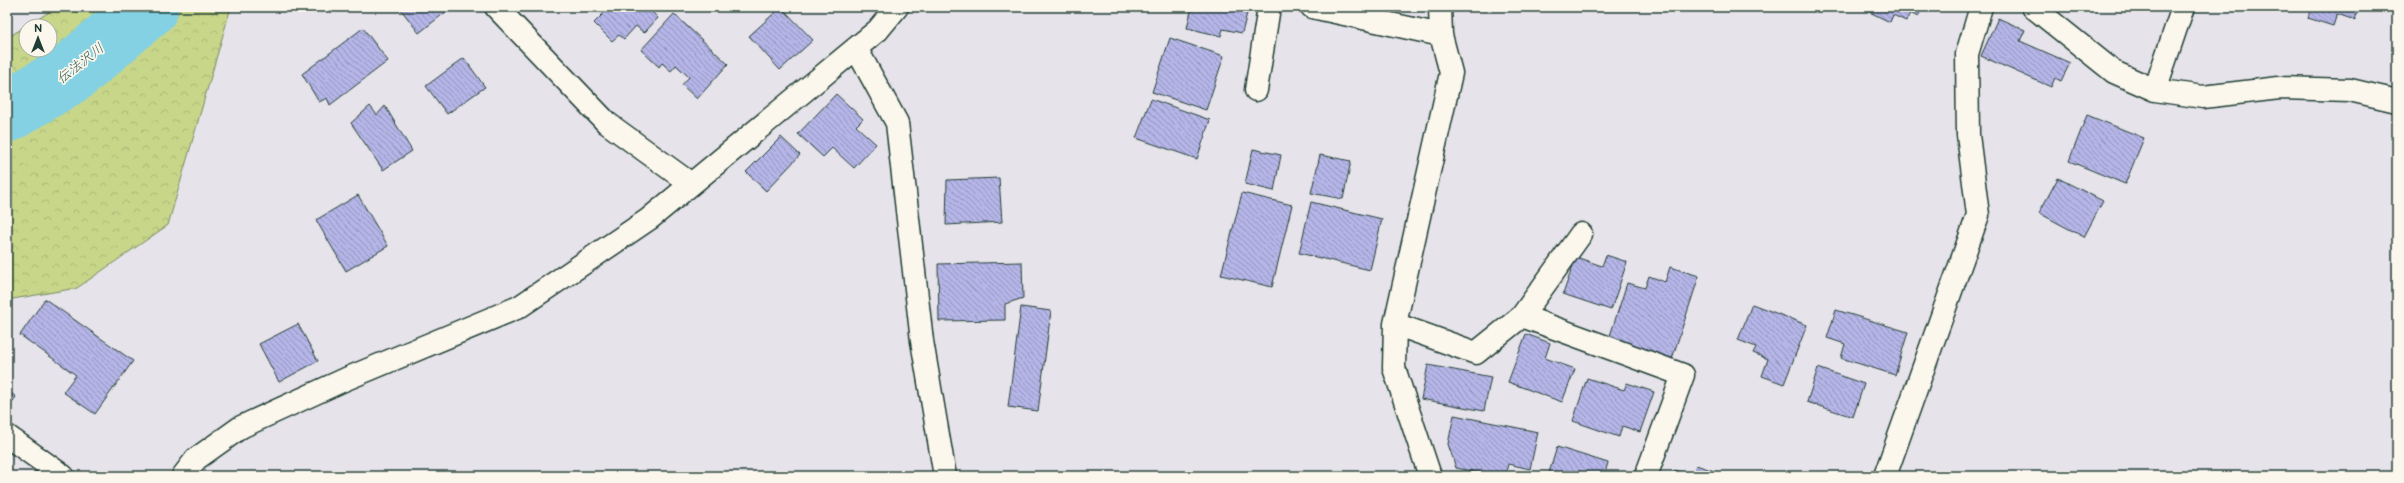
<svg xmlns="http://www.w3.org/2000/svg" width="2404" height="483" viewBox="0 0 2404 483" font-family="'Balsamiq Sans','Klee One',sans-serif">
  <defs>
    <pattern id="forest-crowns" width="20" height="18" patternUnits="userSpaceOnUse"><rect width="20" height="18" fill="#c8d68a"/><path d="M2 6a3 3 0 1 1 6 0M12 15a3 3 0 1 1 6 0" fill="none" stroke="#abb978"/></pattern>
    <pattern id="building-back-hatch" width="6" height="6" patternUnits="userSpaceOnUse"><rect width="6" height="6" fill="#b5b5e7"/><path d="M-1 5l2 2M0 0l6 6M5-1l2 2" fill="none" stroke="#9394bc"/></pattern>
  </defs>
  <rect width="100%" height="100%" fill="#e6e3ea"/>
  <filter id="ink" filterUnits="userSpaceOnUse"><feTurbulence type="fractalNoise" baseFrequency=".025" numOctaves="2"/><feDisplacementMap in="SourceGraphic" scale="8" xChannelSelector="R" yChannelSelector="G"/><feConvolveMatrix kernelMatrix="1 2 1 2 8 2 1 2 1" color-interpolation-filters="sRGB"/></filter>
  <g filter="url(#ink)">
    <path fill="url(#forest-crowns)" stroke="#748a5f" d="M 57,7 L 231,7 L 168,225 L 77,288 L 7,300 L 7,38 L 26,26 L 26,50 L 50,50 L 50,26 L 27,26 Z"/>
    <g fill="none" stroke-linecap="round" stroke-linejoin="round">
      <path stroke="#84d1e3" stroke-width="61" d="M 7,112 L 73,72 L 148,7"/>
    </g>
    <path fill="url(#building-back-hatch)" stroke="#1f3d34" d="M 399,7 L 452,7 L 419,33 Z
      M 610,7 L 647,7 L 658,18 L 644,33 L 636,26 L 624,39 L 619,35 L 612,41 L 594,23 Z
      M 781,7 L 813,40 L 780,70 L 749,36 Z
      M 1192,7 L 1248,9 L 1242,33 L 1223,29 L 1221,36 L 1187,28 Z
      M 1859,7 L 1922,7 L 1918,17 L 1910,13 L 1906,21 L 1893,15 L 1890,22 Z
      M 2311,7 L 2359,7 L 2355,20 L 2337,14 L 2333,26 L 2308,18 Z
      M 674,14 L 728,64 L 697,99 L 682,85 L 689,77 L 676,65 L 671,71 L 662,63 L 659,67 L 641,50 Z
      M 1998,18 L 2025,30 L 2020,41 L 2070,63 L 2061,81 L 2055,78 L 2051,87 L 1981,56 Z
      M 363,28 L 388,61 L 330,105 L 327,98 L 319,102 L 302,74 Z
      M 1170,38 L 1224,56 L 1206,110 L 1152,92 Z
      M 464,58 L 485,87 L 447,114 L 426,86 Z
      M 836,94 L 863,119 L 856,126 L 876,144 L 854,168 L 832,148 L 823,157 L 798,134 Z
      M 1151,99 L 1210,120 L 1197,159 L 1136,138 Z
      M 370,106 L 377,115 L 385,106 L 412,151 L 383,170 L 351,123 Z
      M 2087,115 L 2144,138 L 2125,184 L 2069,161 Z
      M 781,137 L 800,155 L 766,191 L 746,172 Z
      M 1253,149 L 1281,155 L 1274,191 L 1245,184 Z
      M 1320,155 L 1351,161 L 1343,199 L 1311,193 Z
      M 999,178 L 1002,222 L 946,225 L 947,180 Z
      M 2058,178 L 2103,201 L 2084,237 L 2039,213 Z
      M 1242,193 L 1292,205 L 1272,287 L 1221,275 Z
      M 358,195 L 388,246 L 346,271 L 316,220 Z
      M 1311,202 L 1382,219 L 1370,270 L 1299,253 Z
      M 1606,255 L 1627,262 L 1611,310 L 1563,294 L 1576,257 L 1602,266 Z
      M 1022,262 L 1023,298 L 1005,304 L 1005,320 L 939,321 L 938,264 Z
      M 1670,267 L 1699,276 L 1672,359 L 1609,339 L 1627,283 L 1645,288 L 1649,276 L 1665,282 Z
      M 45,299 L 133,361 L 95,414 L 63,392 L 76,375 L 20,335 Z
      M 1752,304 L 1807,325 L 1784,384 L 1762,376 L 1768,359 L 1753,353 L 1756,347 L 1738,340 Z
      M 1021,307 L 1051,311 L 1038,411 L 1008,407 Z
      M 1836,310 L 1908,332 L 1895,375 L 1841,358 L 1845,344 L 1827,338 Z
      M 298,324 L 318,361 L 279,382 L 259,344 Z
      M 1526,334 L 1550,343 L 1545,358 L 1575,369 L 1562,402 L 1508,382 Z
      M 1428,365 L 1491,377 L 1484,411 L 1421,399 Z
      M 1818,368 L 1864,384 L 1853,417 L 1807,402 Z
      M 1587,378 L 1624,390 L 1627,383 L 1654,392 L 1640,432 L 1622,426 L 1619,437 L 1573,421 Z
      M 7,390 L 16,397 L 7,409 Z
      M 1454,415 L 1538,432 L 1530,469 L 1508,464 L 1505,476 L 1496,476 L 1456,468 L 1448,444 Z
      M 1557,447 L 1608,463 L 1604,476 L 1548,476 Z
      M 1696,465 L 1726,475 L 1726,476 L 1672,476 L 1675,470 L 1692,476 Z"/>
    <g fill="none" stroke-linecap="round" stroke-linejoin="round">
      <g stroke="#1f3d34" stroke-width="25">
        <path id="minor" d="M 496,7 L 607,123 L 691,184
          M 1312,7 L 1441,35
          M 2033,7 L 2114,72 L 2155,90 L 2203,97 L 2279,88 L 2350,90 L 2397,101
          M 856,48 L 897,123 L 922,341 L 945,476
          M 1256,90 L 1269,7
          M 2155,90 L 2183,7
          M 1522,316 L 1581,234
          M 1395,324 L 1476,353 L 1522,316 L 1683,375 L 1646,476
          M 7,436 L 63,476
          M 183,476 L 196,459 L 241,427 L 346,379 L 519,307 L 649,219 L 878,30 L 897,7
          M 1430,476 L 1394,368 L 1395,324 L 1451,73 L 1441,35 L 1440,7
          M 1885,476 L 1978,215 L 1968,135 L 1967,54 L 1981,7"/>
      </g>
      <use href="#minor" stroke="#fbf7ec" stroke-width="22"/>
    </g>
  </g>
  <g text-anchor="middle" stroke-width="3.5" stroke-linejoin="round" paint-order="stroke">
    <g font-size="14" font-style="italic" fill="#335b57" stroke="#fbf7ec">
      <text transform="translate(80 63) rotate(-38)" y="5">伝法沢川</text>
    </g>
  </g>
  <rect width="2404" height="483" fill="none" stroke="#fbf7ec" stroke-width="24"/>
  <rect x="12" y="12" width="2380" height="459" fill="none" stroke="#1f3d34" stroke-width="1.5" filter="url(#ink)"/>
  <g transform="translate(38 38)"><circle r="19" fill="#fbf7ec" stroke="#a3ada2"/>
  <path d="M0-3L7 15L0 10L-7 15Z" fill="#1f3d34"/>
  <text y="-6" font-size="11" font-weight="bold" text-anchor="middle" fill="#1f3d34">N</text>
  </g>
</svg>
